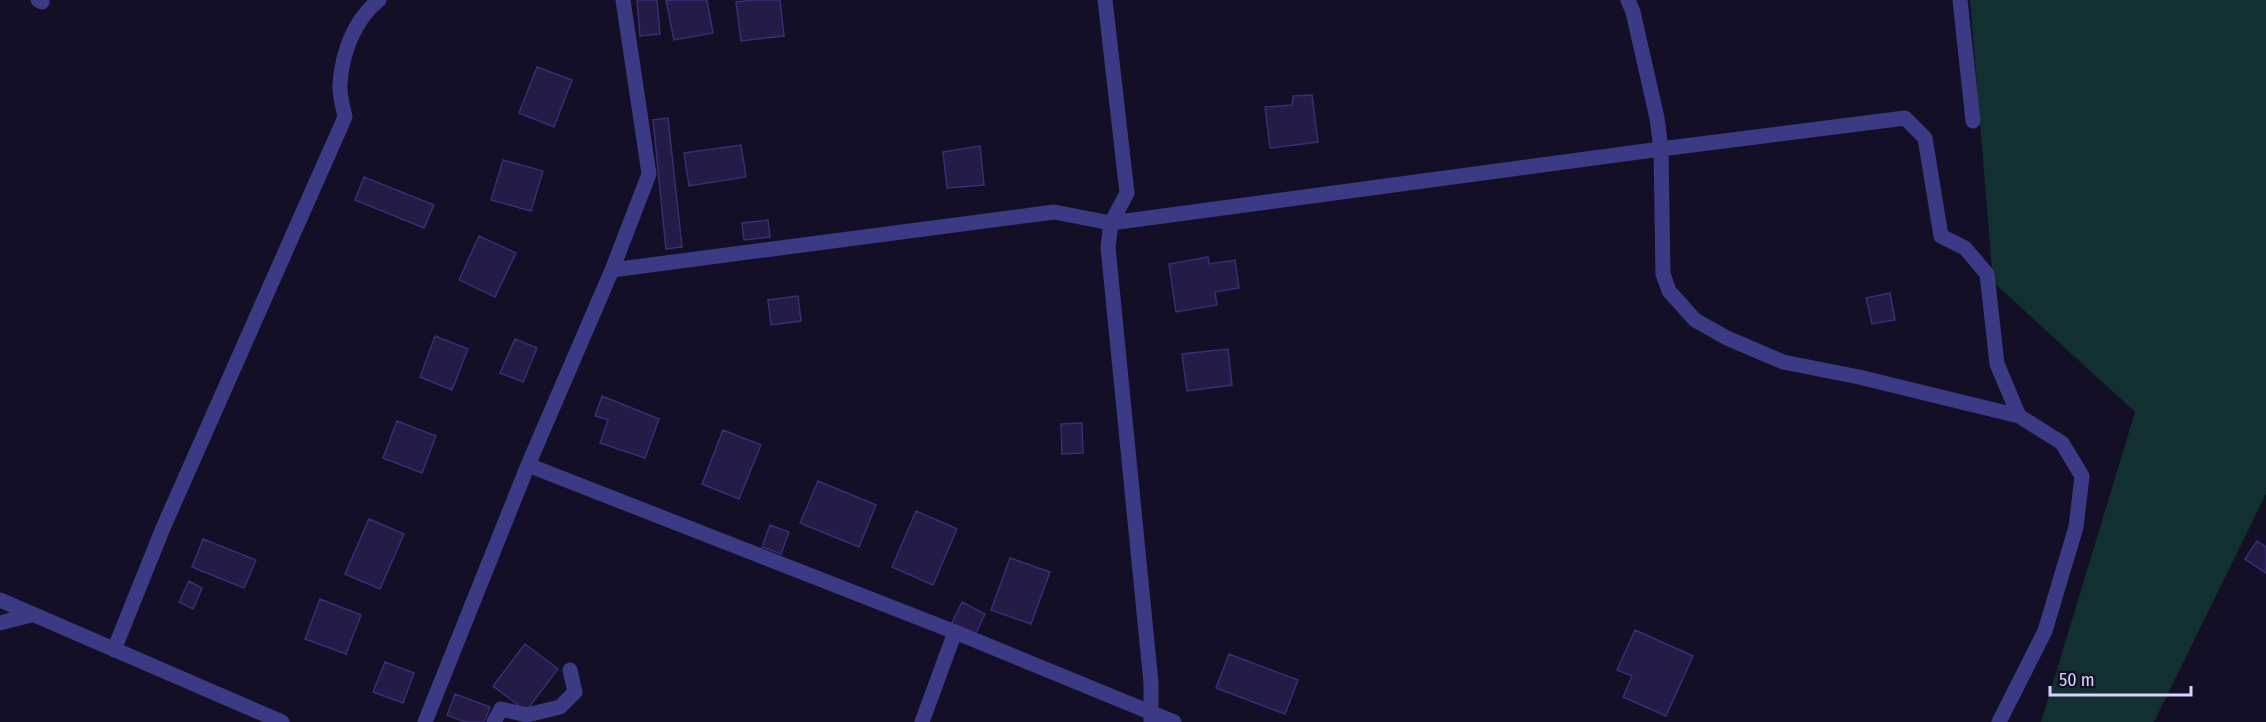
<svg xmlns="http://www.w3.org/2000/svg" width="2266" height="722" viewBox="0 0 2266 722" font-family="'Fira Sans Condensed',sans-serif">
  <rect width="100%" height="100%" fill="#130f26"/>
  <path fill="#12302f" d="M 1970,0 L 2266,0 L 2266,494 L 2154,722 L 2041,722 L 2135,412 L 1993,282 Z"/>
  <path fill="#241b47" stroke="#3b2d73" stroke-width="1.5" d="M 637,0 L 657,0 L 660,34 L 640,36 Z
    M 673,0 L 707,0 L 713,33 L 674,40 L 666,1 Z
    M 754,0 L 780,0 L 784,36 L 741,41 L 736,2 Z
    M 537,67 L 572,80 L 554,127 L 519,113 Z
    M 1312,95 L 1318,142 L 1270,148 L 1265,107 L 1292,105 L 1293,96 Z
    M 668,118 L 682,247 L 666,249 L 653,120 Z
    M 741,145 L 746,177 L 689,186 L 684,153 Z
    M 980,146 L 984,185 L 947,188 L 943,152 Z
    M 503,160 L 543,171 L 531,211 L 491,200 Z
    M 364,177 L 434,205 L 424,228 L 355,200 Z
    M 768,220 L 770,237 L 744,240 L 742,223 Z
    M 479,236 L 516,253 L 495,297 L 459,280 Z
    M 1208,257 L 1209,264 L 1235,260 L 1239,288 L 1215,292 L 1217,305 L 1176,312 L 1169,264 Z
    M 1890,293 L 1895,320 L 1872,324 L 1866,298 Z
    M 798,296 L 801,321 L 771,325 L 768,300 Z
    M 435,336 L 468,349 L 452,390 L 420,377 Z
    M 515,339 L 537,348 L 523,382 L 500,373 Z
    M 1228,349 L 1232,385 L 1187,391 L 1182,354 Z
    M 602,396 L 659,419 L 645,458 L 600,443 L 608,420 L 595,416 Z
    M 397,421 L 436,436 L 422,473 L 383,458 Z
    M 1082,423 L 1083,453 L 1062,454 L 1061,424 Z
    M 723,430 L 761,445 L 739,499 L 702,484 Z
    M 818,481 L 876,505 L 859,547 L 800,523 Z
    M 916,511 L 957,529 L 933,585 L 892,567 Z
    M 369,519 L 404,534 L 380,589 L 345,574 Z
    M 770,525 L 789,532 L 781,554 L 762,547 Z
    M 203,539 L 256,560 L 244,588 L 192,567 Z
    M 2257,541 L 2266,547 L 2266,573 L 2245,559 Z
    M 1010,558 L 1050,572 L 1031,624 L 991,610 Z
    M 189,581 L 202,588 L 193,609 L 179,602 Z
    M 320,599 L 361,615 L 346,654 L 305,639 Z
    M 962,602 L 985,614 L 974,637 L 951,625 Z
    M 1635,630 L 1693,656 L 1666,716 L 1623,697 L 1632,676 L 1617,670 Z
    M 525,644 L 558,669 L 526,711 L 493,686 Z
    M 1229,654 L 1298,680 L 1285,714 L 1216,688 Z
    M 385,662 L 414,673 L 403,703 L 373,692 Z
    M 455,694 L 490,707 L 484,722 L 465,722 L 447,715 Z"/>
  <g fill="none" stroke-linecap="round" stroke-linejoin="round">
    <path stroke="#3d3a85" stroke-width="15" d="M 38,0 L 42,2
      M 1105,0 L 1127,193 L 1111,223 L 1108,247 L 1151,683 L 1151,722
      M 1628,0 L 1633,12 L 1657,118 L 1661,149 L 1663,274 L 1669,291 L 1695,320 L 1727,338 L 1783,362 L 1859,377 L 2019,416 L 2062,443 L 2082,476 L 2076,527 L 2045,631 L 1999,722
      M 1960,0 L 1973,121
      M 612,270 L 1054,212 L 1111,223 L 1661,149 L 1905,118 L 1925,138 L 1941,236 L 1965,248 L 1987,274 L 1997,364 L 2019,416
      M 528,465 L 955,632 L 1174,722
      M 0,600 L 282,722
      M 0,623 L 31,615
      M 114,650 L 163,528 L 345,117 C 343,107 339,94 340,84 C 342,53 354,20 379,0
      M 425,722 L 528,465 L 612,270 L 649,174 L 623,0
      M 494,722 L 501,709 L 527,715 L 560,707 L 575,692 L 570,670
      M 922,722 L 955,632"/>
  </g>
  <path d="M2050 686v9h141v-9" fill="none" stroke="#d9d4ff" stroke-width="3"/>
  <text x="2059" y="686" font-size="18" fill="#d9d4ff" stroke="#130f26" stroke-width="4.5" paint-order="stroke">50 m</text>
</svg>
